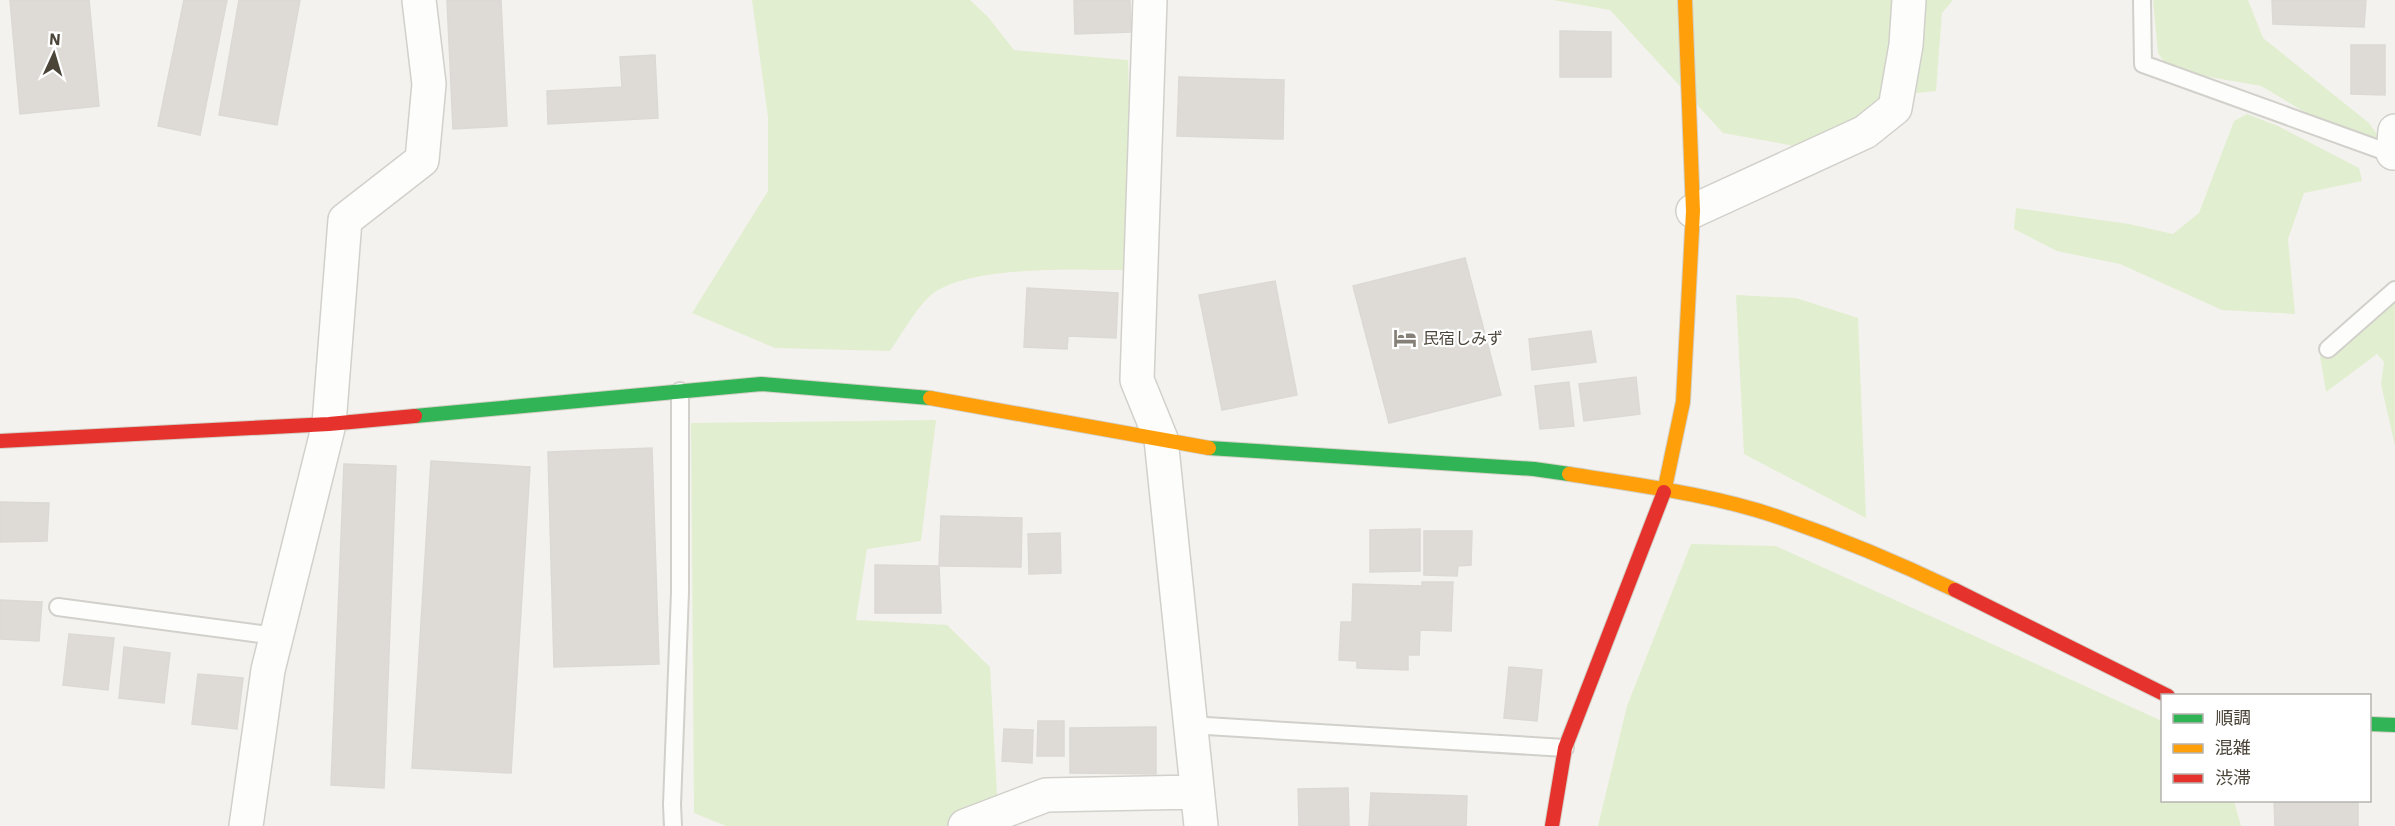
<svg xmlns="http://www.w3.org/2000/svg" width="2395" height="826" viewBox="0 0 2395 826" font-family="'IBM Plex Sans','Noto Sans JP',sans-serif">
  <rect width="100%" height="100%" fill="#f4f2ee"/>
  <path fill="#e1eecf" d="M 752,0 L 970,0 L 988,17 L 1014,50 L 1128,60 L 1134,270 C 1082,271 972,263 931,295 C 917,307 901,335 890,351 L 775,348 L 692,313 L 768,191 L 768,117 Z
    M 1553,0 L 1897,0 L 1883,104 L 1806,148 L 1723,133 L 1610,10 Z
    M 1918,0 L 1953,0 L 1942,13 L 1936,91 L 1908,94 Z
    M 2153,0 L 2248,0 L 2263,38 L 2369,123 L 2381,140 L 2345,136 L 2261,86 L 2170,70 L 2158,53 Z
    M 2247,114 L 2278,126 L 2359,168 L 2362,181 L 2304,193 L 2288,239 L 2295,314 L 2222,310 L 2120,264 L 2057,251 L 2014,229 L 2016,208 L 2129,224 L 2173,234 L 2199,213 L 2234,121 Z
    M 2395,293 L 2395,446 L 2381,384 L 2384,362 L 2377,354 L 2326,392 L 2320,356 L 2389,303 Z
    M 1736,295 L 1796,298 L 1858,318 L 1866,518 L 1744,454 Z
    M 936,420 L 921,541 L 867,549 L 856,620 L 947,625 L 990,667 L 998,812 L 951,826 L 726,826 L 694,813 L 691,423 Z
    M 1691,544 L 1776,546 L 2162,721 L 2162,800 L 2234,801 L 2241,826 L 1598,826 L 1627,706 Z"/>
  <path fill="#dedbd6" stroke="#dcd9d4" stroke-width="1.5" d="M 10,0 L 89,0 L 99,106 L 20,114 Z
    M 184,0 L 227,0 L 200,135 L 158,126 Z
    M 239,0 L 300,0 L 277,125 L 219,115 Z
    M 447,0 L 501,0 L 507,126 L 453,129 Z
    M 1074,0 L 1130,0 L 1131,32 L 1075,34 Z
    M 2272,0 L 2366,0 L 2364,27 L 2273,24 Z
    M 1560,31 L 1611,32 L 1611,77 L 1560,77 Z
    M 2351,45 L 2385,45 L 2385,95 L 2351,94 Z
    M 655,55 L 658,118 L 548,124 L 547,91 L 622,87 L 620,57 Z
    M 1179,77 L 1284,80 L 1283,139 L 1177,136 Z
    M 1465,258 L 1501,395 L 1389,423 L 1353,286 Z
    M 1275,281 L 1297,395 L 1222,410 L 1199,295 Z
    M 1027,288 L 1118,293 L 1116,338 L 1068,336 L 1067,349 L 1024,347 Z
    M 1591,331 L 1596,362 L 1532,370 L 1529,339 Z
    M 1636,377 L 1640,414 L 1584,421 L 1579,384 Z
    M 1569,382 L 1574,426 L 1540,429 L 1535,386 Z
    M 652,448 L 659,664 L 554,667 L 548,452 Z
    M 431,461 L 530,467 L 511,773 L 412,768 Z
    M 344,464 L 396,466 L 384,788 L 331,785 Z
    M 0,502 L 49,503 L 47,541 L 0,542 Z
    M 941,516 L 1022,518 L 1021,567 L 939,566 Z
    M 1420,529 L 1420,571 L 1370,572 L 1370,530 Z
    M 1424,531 L 1472,531 L 1471,565 L 1458,566 L 1457,576 L 1424,575 Z
    M 1060,533 L 1061,573 L 1029,574 L 1028,534 Z
    M 875,565 L 939,566 L 941,613 L 875,613 Z
    M 1422,582 L 1453,582 L 1451,631 L 1420,630 L 1419,655 L 1408,655 L 1408,670 L 1357,668 L 1357,661 L 1339,660 L 1341,622 L 1352,622 L 1353,584 L 1422,586 Z
    M 0,600 L 42,602 L 39,641 L 0,639 Z
    M 69,634 L 114,638 L 108,690 L 63,685 Z
    M 124,647 L 170,653 L 164,703 L 119,698 Z
    M 1509,667 L 1542,670 L 1537,721 L 1504,718 Z
    M 198,674 L 243,678 L 237,729 L 192,724 Z
    M 1038,721 L 1064,721 L 1064,756 L 1037,756 Z
    M 1156,727 L 1156,774 L 1070,773 L 1070,728 Z
    M 1004,729 L 1033,730 L 1032,763 L 1002,761 Z
    M 1348,788 L 1349,826 L 1299,826 L 1298,789 Z
    M 1371,793 L 1467,796 L 1466,826 L 1369,826 Z
    M 2274,800 L 2358,800 L 2358,826 L 2275,826 Z"/>
  <g fill="none" stroke-linecap="round" stroke-linejoin="round">
    <g stroke="#d2d0cb" stroke-width="20">
      <path id="lane" d="M 2142,0 L 2143,64 L 2395,155
        M 2328,349 L 2395,290
        M 58,607 L 276,636
        M 1190,725 L 1565,748
        M 673,826 L 672,805 L 680,592 L 680,391"/>
    </g>
    <g stroke="#d2d0cb" stroke-width="36">
      <path id="street" d="M 1150,0 L 1137,380 L 1161,439 L 1201,826
        M 2393,153 L 2395,131
        M 1693,211 L 1865,132 L 1895,108 L 1906,45 L 1909,0
        M 246,826 L 268,670 L 329,424 L 345,220 L 422,160 L 429,84 L 419,0
        M 965,826 L 1046,795 L 1196,792"/>
    </g>
    <g stroke="#d3cfc5" stroke-width="16">
      <path id="fast" d="M 415,416 L 761,384 L 930,398
        M 1209,448 L 1534,469 L 1569,474
        M 2370,724 L 2395,725"/>
    </g>
    <g stroke="#d3cfc5" stroke-width="16">
      <path id="slow" d="M 930,398 L 1209,448
        M 1569,474 C 1637,485 1716,495 1781,518 C 1839,538 1899,563 1955,590
        M 1664,492 L 1683,402 L 1693,211 L 1685,0"/>
    </g>
    <g stroke="#d3cfc5" stroke-width="16">
      <path id="jam" d="M 0,441 L 329,424 L 415,416
        M 1955,590 L 2168,696
        M 1552,826 L 1565,748 L 1664,492"/>
    </g>
    <use href="#lane" stroke="#fdfdfc" stroke-width="16"/>
    <use href="#street" stroke="#fdfdfc" stroke-width="33"/>
    <use href="#fast" stroke="#30b455" stroke-width="14"/>
    <use href="#slow" stroke="#ff9f0a" stroke-width="14"/>
    <use href="#jam" stroke="#e5322d" stroke-width="14"/>
  </g>
  <defs>
    <g id="hotel-bare" transform="scale(1.8)"><path d="M-6-4.5h1.5V1H6V5H4.5V3h-9V5H-6ZM-4 0a1.8 1.8 0 1 1 3.6 0ZM.5 0V-2.5h3Q6-2.5 6 0Z" fill="#868178" stroke="#fff" stroke-width="2.5" paint-order="stroke"/></g>
  </defs>
  <g fill-rule="evenodd">
    <use href="#hotel-bare" x="1405" y="338"/>
  </g>
  <g text-anchor="middle" stroke-width="4.5" stroke-linejoin="round" paint-order="stroke">
    <g font-size="16" fill="#4b4439" stroke="#fff" text-anchor="start">
      <text x="1423" y="344">民宿しみず</text>
    </g>
  </g>
  <rect x="2161" y="694" width="210" height="108" fill="#ffffff" stroke="#b7b4b0" stroke-width="1.5"/>
  <rect x="2173" y="714" width="30" height="9" fill="#30b455" stroke="#b7b4b0" stroke-width="1.5"/>
  <text x="2215" y="724" font-size="18" fill="#4b4439">順調</text>
  <rect x="2173" y="744" width="30" height="9" fill="#ff9f0a" stroke="#b7b4b0" stroke-width="1.5"/>
  <text x="2215" y="754" font-size="18" fill="#4b4439">混雑</text>
  <rect x="2173" y="774" width="30" height="9" fill="#e5322d" stroke="#b7b4b0" stroke-width="1.5"/>
  <text x="2215" y="784" font-size="18" fill="#4b4439">渋滞</text>
  <g transform="translate(54 54) rotate(4)" stroke="#ffffff" stroke-width="4.5" paint-order="stroke">
  <path d="M0-4.5L10 22L0 15L-10 22Z" fill="#4b4439"/>
  <text y="-9" font-size="16" font-weight="bold" text-anchor="middle" fill="#4b4439">N</text>
  </g>
</svg>
